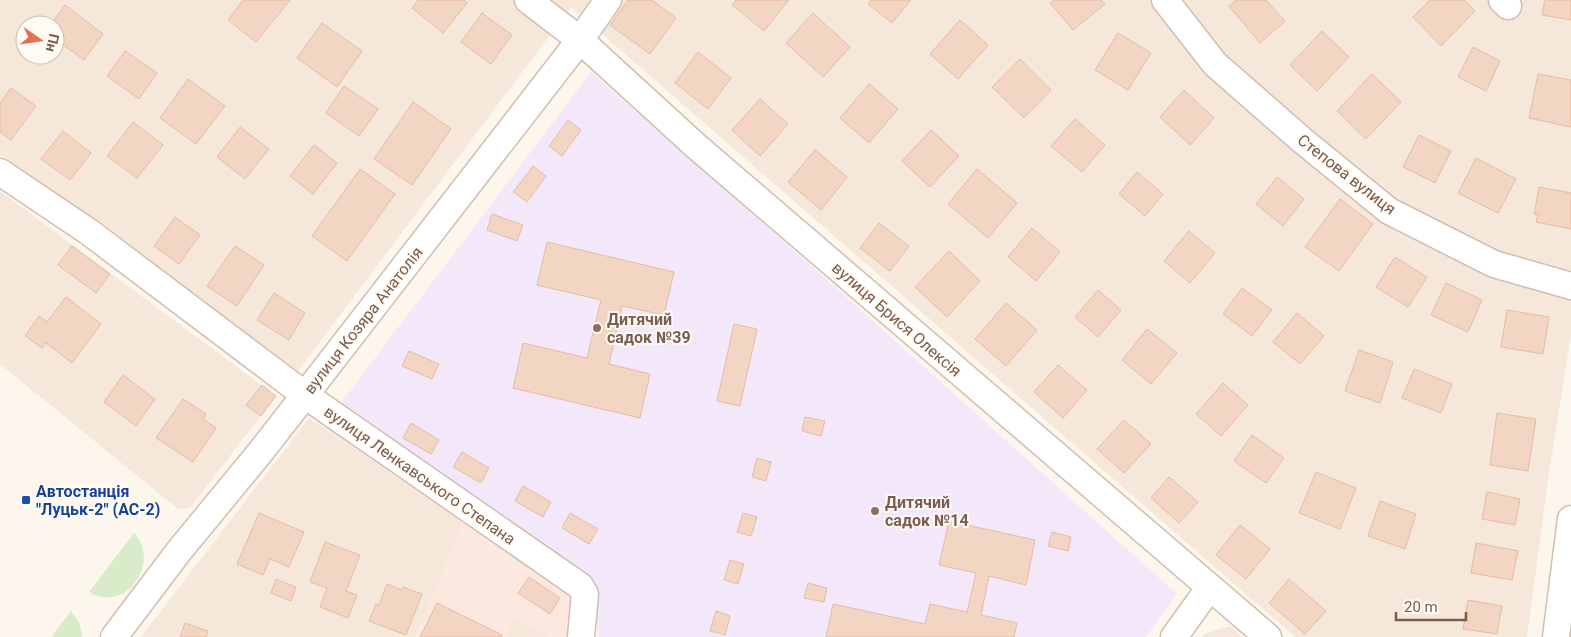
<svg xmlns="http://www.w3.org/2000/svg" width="1571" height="637" viewBox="0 0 1571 637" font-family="Roboto,sans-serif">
  <rect width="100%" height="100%" fill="#fdf6ec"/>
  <path fill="#f5e8da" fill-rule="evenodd" d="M 0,0 L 1571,0 L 1571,335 L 1549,473 L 1527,637 L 1295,637 L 571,7 L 298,371 L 95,221 L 0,154 ZM 25,25 L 55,25 L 55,55 L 25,55 Z
    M 0,191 L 276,396 L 190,508 L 178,509 L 0,364 Z
    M 309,418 L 463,522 L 416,637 L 141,637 Z
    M 514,617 L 550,637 L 504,637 Z
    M 1230,626 L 1242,637 L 1202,637 L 1204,634 Z"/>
  <path fill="#fde8e0" d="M 463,522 L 576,599 L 574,637 L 550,637 L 514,617 L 504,637 L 416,637 Z"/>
  <path fill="#f3e8fa" d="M 591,72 L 825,278 L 1177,594 L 1146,637 L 598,637 L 593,588 L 576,599 L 323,427 Z"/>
  <path fill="#d8ecc9" d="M 134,533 C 162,564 125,614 89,592 Z
    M 71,611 L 80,624 L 82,637 L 54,637 L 52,636 Z"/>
  <path fill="#f3d5c3" stroke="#e6bba3" d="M 243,0 L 290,0 L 256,42 L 228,20 Z
    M 418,0 L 464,0 L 467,3 L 443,33 L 412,8 Z
    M 628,0 L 652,0 L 676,18 L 650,54 L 610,25 Z
    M 736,0 L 788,0 L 788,1 L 764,31 L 732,5 Z
    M 871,0 L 911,0 L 892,23 L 868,4 Z
    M 1054,0 L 1101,0 L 1105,4 L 1073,30 L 1050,3 Z
    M 1236,0 L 1266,0 L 1285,21 L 1260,43 L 1229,6 Z
    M 1430,0 L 1464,0 L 1475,11 L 1441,46 L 1413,17 Z
    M 1545,0 L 1571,0 L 1571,20 L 1542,15 Z
    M 65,5 L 103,34 L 84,60 L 55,39 L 55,25 L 50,25 Z
    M 482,13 L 512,35 L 491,64 L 461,42 Z
    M 813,13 L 850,47 L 823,77 L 786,43 Z
    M 960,20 L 988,45 L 958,79 L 930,54 Z
    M 322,23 L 362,51 L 337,87 L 297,58 Z
    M 1322,31 L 1349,57 L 1317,91 L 1290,65 Z
    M 1118,33 L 1151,53 L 1128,90 L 1095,70 Z
    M 1473,47 L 1500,61 L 1486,91 L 1458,77 Z
    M 125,51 L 157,73 L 139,99 L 107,76 Z
    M 698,52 L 731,78 L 708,109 L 675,83 Z
    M 1020,59 L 1051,90 L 1024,118 L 992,87 Z
    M 1372,74 L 1401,102 L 1366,139 L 1337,111 Z
    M 1538,74 L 1571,80 L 1571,127 L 1529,118 Z
    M 188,79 L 225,106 L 196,144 L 160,118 Z
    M 869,84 L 898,109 L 869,143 L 840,118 Z
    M 344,86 L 378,109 L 359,136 L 326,113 Z
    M 11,88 L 36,106 L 11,140 L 0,132 L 0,103 Z
    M 1184,90 L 1214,118 L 1190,145 L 1160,117 Z
    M 760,99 L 788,124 L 760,156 L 732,130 Z
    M 413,102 L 451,129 L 412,185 L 374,159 Z
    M 1075,119 L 1105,145 L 1082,172 L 1051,146 Z
    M 568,120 L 581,130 L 562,156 L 549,146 Z
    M 133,122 L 163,145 L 137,178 L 107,156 Z
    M 240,127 L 269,149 L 245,179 L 217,157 Z
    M 931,130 L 959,156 L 930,187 L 902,161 Z
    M 63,131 L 91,153 L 70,180 L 41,159 Z
    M 1419,135 L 1451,151 L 1435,183 L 1403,167 Z
    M 314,145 L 337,163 L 313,194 L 290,176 Z
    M 815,150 L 847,177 L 821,210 L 788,182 Z
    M 1476,158 L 1516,179 L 1498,213 L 1458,193 Z
    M 533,166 L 546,176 L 527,202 L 513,192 Z
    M 360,169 L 395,194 L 347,261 L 312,236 Z
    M 977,169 L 1017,203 L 988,238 L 948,204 Z
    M 1137,172 L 1163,194 L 1145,216 L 1119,194 Z
    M 1277,177 L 1304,199 L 1283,226 L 1256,204 Z
    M 1539,187 L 1571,193 L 1571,229 L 1536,222 L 1538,215 L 1534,214 Z
    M 1340,199 L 1373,224 L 1339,271 L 1305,247 Z
    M 492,214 L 523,225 L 517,241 L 487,230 Z
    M 175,217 L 200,235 L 179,264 L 154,246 Z
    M 879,223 L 909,246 L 890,271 L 860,248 Z
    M 1032,228 L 1060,252 L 1036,281 L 1008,257 Z
    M 1189,231 L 1215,253 L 1190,283 L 1164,261 Z
    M 547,242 L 674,272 L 664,315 L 622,306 L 609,364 L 650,374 L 640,418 L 513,388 L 523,343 L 587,358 L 601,300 L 537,285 Z
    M 72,246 L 110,274 L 96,293 L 58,265 Z
    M 235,246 L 264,265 L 237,306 L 207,286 Z
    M 949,251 L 980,281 L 947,317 L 915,287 Z
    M 1395,257 L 1427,277 L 1408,307 L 1376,287 Z
    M 1446,283 L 1482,300 L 1468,332 L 1431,315 Z
    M 1242,288 L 1272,310 L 1252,336 L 1223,314 Z
    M 1098,290 L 1121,310 L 1098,337 L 1075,317 Z
    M 274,293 L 305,313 L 289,340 L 257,320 Z
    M 66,297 L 101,324 L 72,363 L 46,343 L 42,348 L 25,336 L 39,316 L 47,322 Z
    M 1006,303 L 1037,330 L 1006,366 L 975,339 Z
    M 1507,310 L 1549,317 L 1543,354 L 1501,347 Z
    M 1297,313 L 1324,336 L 1300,364 L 1273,342 Z
    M 734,324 L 757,329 L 740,406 L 717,401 Z
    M 1147,329 L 1177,353 L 1151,384 L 1122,360 Z
    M 1359,350 L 1393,362 L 1380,403 L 1345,391 Z
    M 409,351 L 439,364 L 432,379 L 402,366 Z
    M 1058,365 L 1087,390 L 1063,418 L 1034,392 Z
    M 1414,369 L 1452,384 L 1441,413 L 1402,398 Z
    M 123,375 L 155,399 L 136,426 L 104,402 Z
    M 1223,383 L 1248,405 L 1221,436 L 1196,414 Z
    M 262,385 L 276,396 L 261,416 L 246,405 Z
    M 183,399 L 206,414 L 203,419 L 216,428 L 193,462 L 156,438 Z
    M 1497,413 L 1536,419 L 1528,471 L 1490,465 Z
    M 805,417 L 825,421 L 821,436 L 802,431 Z
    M 1124,420 L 1151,444 L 1124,473 L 1097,449 Z
    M 411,423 L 439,440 L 431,454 L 403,438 Z
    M 1252,435 L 1284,458 L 1266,483 L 1234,461 Z
    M 462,452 L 489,468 L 481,483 L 453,467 Z
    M 757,458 L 771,462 L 766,481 L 752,477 Z
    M 1316,472 L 1356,488 L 1340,529 L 1299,513 Z
    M 1169,477 L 1198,502 L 1179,523 L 1151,498 Z
    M 523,486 L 551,502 L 543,517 L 515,501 Z
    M 1487,492 L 1520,499 L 1515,525 L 1482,519 Z
    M 1380,501 L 1416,514 L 1405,549 L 1368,536 Z
    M 259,513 L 304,532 L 289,567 L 270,559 L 263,575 L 237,564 Z
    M 570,513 L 598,529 L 589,544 L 562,528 Z
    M 743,513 L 757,517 L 751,536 L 737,532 Z
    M 949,521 L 1035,540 L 1026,585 L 989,576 L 981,615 L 1017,623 L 1014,637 L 826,637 L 833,604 L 925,624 L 930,604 L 967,612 L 976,573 L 939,565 Z
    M 1240,525 L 1270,549 L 1246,579 L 1216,555 Z
    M 1052,532 L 1071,537 L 1068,551 L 1048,546 Z
    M 325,542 L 360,555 L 346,591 L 357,595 L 348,618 L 320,607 L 327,588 L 310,582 Z
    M 1476,543 L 1518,551 L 1512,580 L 1471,573 Z
    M 730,560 L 744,564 L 738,584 L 724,580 Z
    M 529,577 L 560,598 L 550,614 L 518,593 Z
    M 276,579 L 296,587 L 291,601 L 271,593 Z
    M 1289,579 L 1326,611 L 1305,634 L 1269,603 Z
    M 808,583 L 827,588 L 824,602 L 804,598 Z
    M 387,584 L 402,590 L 403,587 L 422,594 L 406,635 L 369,621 L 376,604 L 379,605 Z
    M 1468,600 L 1502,606 L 1497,634 L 1463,629 Z
    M 437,603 L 502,635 L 502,637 L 420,637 Z
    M 716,611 L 730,616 L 725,635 L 710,631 Z
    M 185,623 L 208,631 L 206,637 L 180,637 Z"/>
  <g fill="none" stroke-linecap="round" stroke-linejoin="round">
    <g stroke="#d1beb0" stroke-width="29">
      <path id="minor" d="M 528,0 L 580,40 L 696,146 L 1268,637
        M 1165,0 L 1215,64 L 1303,141 L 1389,211 L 1494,264 L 1571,286
        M 1502,0 L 1508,6
        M 0,172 L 89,232 L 305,395 L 580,586 L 585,594 L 581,637
        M 114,637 L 179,551 L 258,455 L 305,395 L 580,40 L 608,0
        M 1174,637 L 1210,587
        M 1556,637 L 1571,519"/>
    </g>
    <use href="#minor" stroke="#fff" stroke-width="26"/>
  </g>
  <g fill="#8d6e63" stroke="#fffaf3" stroke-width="2">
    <circle cx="597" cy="328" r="5"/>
    <circle cx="875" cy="511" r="5"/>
  </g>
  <rect fill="#1a4fb4" stroke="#fffaf3" stroke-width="2" x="21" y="495" width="10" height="10" rx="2.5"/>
  <g text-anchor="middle" stroke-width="4" stroke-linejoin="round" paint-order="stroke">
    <g font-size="16" fill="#7a5c4d" stroke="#fffaf3">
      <text transform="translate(1347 174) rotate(38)" y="6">Степова вулиця</text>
      <text transform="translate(897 319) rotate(41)" y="6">вулиця Брися Олексія</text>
      <text transform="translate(363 320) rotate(-52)" y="6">вулиця Козяра Анатолія</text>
      <text transform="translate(420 475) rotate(35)" y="6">вулиця Ленкавського Степана</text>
    </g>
    <g font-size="16" font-weight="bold" fill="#785e54" stroke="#fffaf3" text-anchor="start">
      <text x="607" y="325">Дитячий<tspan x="607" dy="18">садок №39</tspan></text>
      <text x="885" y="508">Дитячий<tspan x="885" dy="18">садок №14</tspan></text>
    </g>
    <g font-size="16" font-weight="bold" fill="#164399" stroke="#fffaf3" text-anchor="start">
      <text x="36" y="497">Автостанція<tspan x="36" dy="18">"Луцьк-2" (АС-2)</tspan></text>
    </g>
  </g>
  <g transform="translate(40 40) rotate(103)"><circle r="24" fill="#fffaf3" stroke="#cabbb1"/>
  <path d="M0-4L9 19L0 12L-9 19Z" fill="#e76f51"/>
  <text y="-8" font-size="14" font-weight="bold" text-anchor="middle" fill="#7a5c4d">Пн</text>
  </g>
  <path d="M1396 612v8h70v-8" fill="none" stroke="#7a5c4d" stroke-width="2.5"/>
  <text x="1404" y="612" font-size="15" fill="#7a5c4d" stroke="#fffaf3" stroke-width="4" paint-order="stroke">20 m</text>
</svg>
